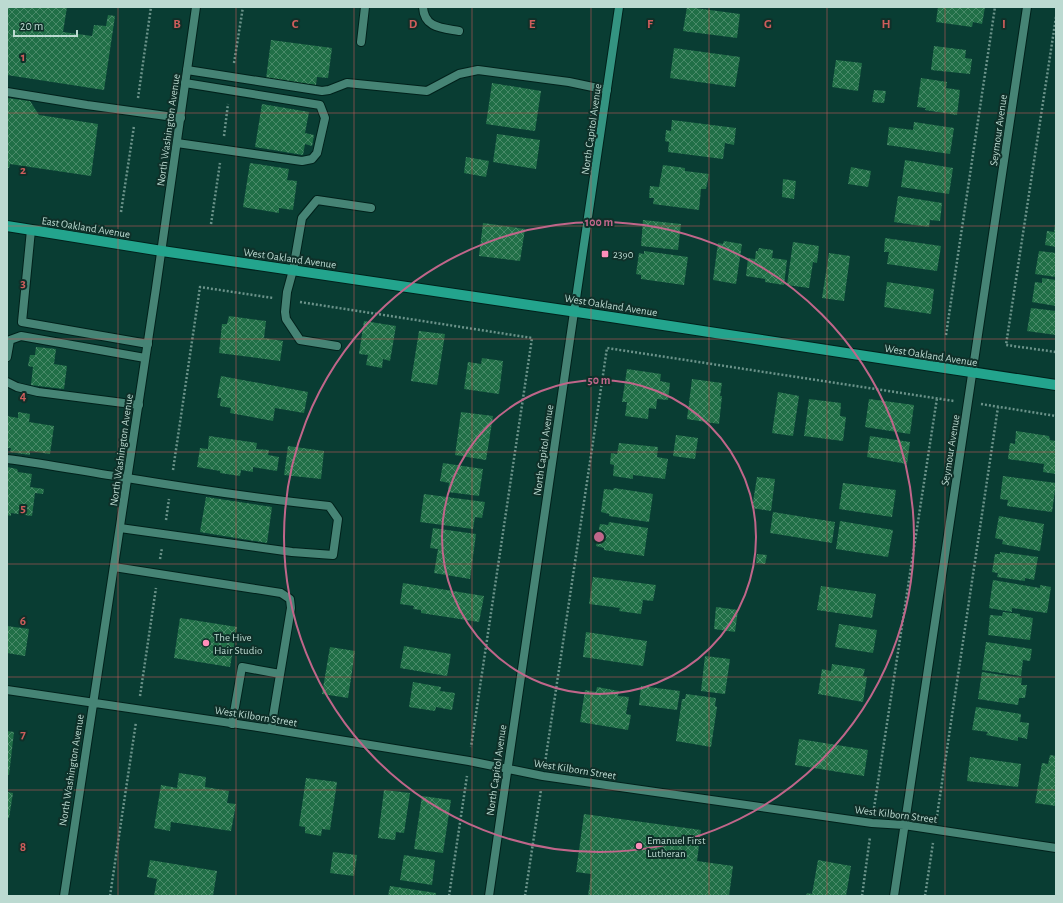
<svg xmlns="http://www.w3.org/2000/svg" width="1063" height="903" viewBox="0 0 1063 903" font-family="'Alegreya Sans',sans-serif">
  <defs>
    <pattern id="building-cross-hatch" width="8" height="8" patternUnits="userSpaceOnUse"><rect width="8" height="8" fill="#216f47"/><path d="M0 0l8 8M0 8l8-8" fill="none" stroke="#498a69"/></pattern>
  </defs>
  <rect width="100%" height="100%" fill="#093d33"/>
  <path fill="url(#building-cross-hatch)" d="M 7,7 L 67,7 L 63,32 L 92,36 L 94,25 L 106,26 L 108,15 L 115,16 L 104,90 L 7,75 Z
    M 687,7 L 740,14 L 737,38 L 683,31 Z
    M 938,7 L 985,7 L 982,24 L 973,22 L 972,27 L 936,22 Z
    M 271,40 L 332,48 L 328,78 L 317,77 L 316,85 L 266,79 Z
    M 934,46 L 966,50 L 965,58 L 972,59 L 970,74 L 931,70 Z
    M 674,48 L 740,57 L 735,87 L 670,78 Z
    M 836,60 L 862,63 L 858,91 L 832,87 Z
    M 921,78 L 947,82 L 946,88 L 960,90 L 957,115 L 925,110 L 926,108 L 917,107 Z
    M 492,83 L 541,91 L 535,131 L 486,124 Z
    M 874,90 L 886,91 L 884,103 L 872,102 Z
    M 7,98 L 30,101 L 39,115 L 98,124 L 91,176 L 10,164 L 9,168 L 7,168 Z
    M 262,104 L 309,112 L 305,133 L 314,135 L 312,146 L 305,144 L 303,155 L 255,147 Z
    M 672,120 L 736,128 L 734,145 L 725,143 L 723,159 L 668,152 L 669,142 L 665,141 L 666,130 L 671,131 Z
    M 914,122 L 954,128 L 950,154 L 887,145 L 889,127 L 913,130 Z
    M 497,134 L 540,140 L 536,169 L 493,162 Z
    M 466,157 L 489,161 L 486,177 L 464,173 Z
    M 905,160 L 953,168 L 949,194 L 901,187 Z
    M 250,163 L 289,169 L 287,180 L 297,181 L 293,210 L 279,208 L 279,213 L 243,207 Z
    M 663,165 L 685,168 L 685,171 L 709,174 L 706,189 L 701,189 L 699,210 L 653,204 L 654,198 L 649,198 L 650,186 L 659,187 Z
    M 851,167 L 871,171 L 868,187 L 848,184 Z
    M 783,179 L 796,181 L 794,199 L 782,197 Z
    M 898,196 L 942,203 L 940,221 L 930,220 L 929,227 L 894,222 Z
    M 643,220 L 681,224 L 678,250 L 641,246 Z
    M 483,223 L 525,229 L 520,261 L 479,256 Z
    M 1055,223 L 1056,247 L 1045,245 L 1047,231 L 1054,232 Z
    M 885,238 L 941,246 L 937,271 L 887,264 L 889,252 L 884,252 Z
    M 724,241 L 742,244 L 736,284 L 713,280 L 718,243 L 723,244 Z
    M 793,242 L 819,246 L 817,263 L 813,262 L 809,288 L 787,285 Z
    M 759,248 L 773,250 L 772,258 L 787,260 L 784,285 L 765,282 L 765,279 L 746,276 L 748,258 L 755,259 L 756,251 L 758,251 Z
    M 644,251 L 688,257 L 684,285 L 641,279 L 641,275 L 636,274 L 639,253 L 644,254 Z
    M 1039,251 L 1056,253 L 1056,277 L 1035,274 Z
    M 829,253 L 850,256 L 844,301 L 822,298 Z
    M 1042,278 L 1056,280 L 1056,306 L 1032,302 L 1035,282 L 1042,283 Z
    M 887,282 L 934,289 L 931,314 L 884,307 Z
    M 1031,308 L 1056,311 L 1056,335 L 1027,331 Z
    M 229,316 L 266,321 L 264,338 L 283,341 L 280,361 L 219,353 L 222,324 L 227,324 Z
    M 364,321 L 396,326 L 390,361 L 383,359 L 382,368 L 366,365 L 368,355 L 359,354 Z
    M 419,331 L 445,334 L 437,385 L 411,381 Z
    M 36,347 L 56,349 L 54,364 L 67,366 L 64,389 L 31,385 L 33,367 L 28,366 L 30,355 L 35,355 Z
    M 482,358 L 503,361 L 499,394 L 464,389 L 468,362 L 481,364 Z
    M 627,369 L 661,374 L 660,381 L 670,383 L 668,400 L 657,399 L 656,409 L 649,408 L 648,419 L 625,416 L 627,402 L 622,402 Z
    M 221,376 L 308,392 L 304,413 L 275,408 L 273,421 L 230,413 L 231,408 L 220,406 L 221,398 L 217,398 Z
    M 692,379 L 722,383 L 720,396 L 722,396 L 719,424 L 687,419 Z
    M 778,392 L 799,396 L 793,436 L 772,433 Z
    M 809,399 L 841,403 L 840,416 L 846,417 L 843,441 L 804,436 Z
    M 869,399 L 914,405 L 910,434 L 865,427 Z
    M 18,412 L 30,414 L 29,422 L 54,426 L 50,454 L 30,451 L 30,455 L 10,452 L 11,448 L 7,448 L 7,416 L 18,418 Z
    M 461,412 L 493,416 L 486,460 L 455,455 Z
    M 1016,431 L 1049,436 L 1050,440 L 1056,441 L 1056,474 L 1043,472 L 1044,464 L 1008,459 L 1010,443 L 1015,444 Z
    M 676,435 L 698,438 L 695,459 L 673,456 Z
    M 209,436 L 257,443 L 256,449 L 269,450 L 268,455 L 279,457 L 277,471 L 253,467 L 253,472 L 241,470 L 240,476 L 220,473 L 220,471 L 197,467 L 200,448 L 208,449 Z
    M 870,436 L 910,442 L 907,464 L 867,457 Z
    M 619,443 L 658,447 L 657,457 L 668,459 L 665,479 L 633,475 L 633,479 L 613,476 L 614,465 L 610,464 L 611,453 L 617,454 Z
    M 288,446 L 324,451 L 321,479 L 284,475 Z
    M 443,463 L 483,469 L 479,496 L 448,492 L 449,483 L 440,481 Z
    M 7,467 L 17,469 L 18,472 L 32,474 L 30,487 L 44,489 L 43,494 L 35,493 L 32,516 L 11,513 L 11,516 L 7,515 Z
    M 1003,476 L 1056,483 L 1052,512 L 1007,506 L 1008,500 L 1000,499 Z
    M 757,477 L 775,479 L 771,511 L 752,508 Z
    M 843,483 L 896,490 L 892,517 L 839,509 Z
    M 614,488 L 653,494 L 649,522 L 609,516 L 609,514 L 601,512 L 604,489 L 613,490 Z
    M 424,494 L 485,502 L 482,518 L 475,517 L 473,529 L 420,522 Z
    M 206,497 L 272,507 L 267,543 L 200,532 Z
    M 773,512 L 835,522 L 832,543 L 770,533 Z
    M 999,516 L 1044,524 L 1040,551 L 1002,544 L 1003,540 L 995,538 Z
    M 840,521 L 893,530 L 888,557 L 836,549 Z
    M 609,522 L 648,528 L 644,556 L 604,550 L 604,548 L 596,546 L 600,524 L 608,525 Z
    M 433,528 L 476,534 L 470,579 L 434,573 L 438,549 L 430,548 Z
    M 1000,552 L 1038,557 L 1034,580 L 1025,578 L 1025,581 L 997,577 L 998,573 L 992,572 L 995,554 L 1000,554 Z
    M 757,554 L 767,555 L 765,564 L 756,563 Z
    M 593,577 L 656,585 L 653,601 L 643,600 L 641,614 L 619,611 L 620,608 L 589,604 Z
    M 993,580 L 1040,588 L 1040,585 L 1051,587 L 1047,613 L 1012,608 L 1012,612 L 989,608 Z
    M 403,583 L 484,596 L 479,622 L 421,613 L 421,610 L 413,609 L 414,606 L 400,604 Z
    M 821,586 L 876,594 L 872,618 L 817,610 Z
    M 716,607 L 738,610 L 735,632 L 714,629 Z
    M 1003,612 L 1020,614 L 1020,616 L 1033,618 L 1030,640 L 988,635 L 990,615 L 1002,616 Z
    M 180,618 L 237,627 L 230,667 L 174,658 Z
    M 839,624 L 877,630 L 873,653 L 835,647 Z
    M 7,626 L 29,629 L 25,656 L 7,653 Z
    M 586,632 L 647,641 L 643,666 L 583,657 Z
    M 986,642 L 1032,649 L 1030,661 L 1023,660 L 1021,676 L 982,670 Z
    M 404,646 L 451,654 L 447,676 L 400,668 Z
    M 330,647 L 355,651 L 348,698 L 322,694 Z
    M 705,656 L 730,659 L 725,694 L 701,691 Z
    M 832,664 L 865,669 L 863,676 L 867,677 L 863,702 L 818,694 L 822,669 L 831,671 Z
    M 982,672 L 1022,678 L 1021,685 L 1027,685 L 1025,698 L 1019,698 L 1018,705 L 978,699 Z
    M 413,682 L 441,687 L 440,691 L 455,693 L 452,710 L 436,707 L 435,711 L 409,707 Z
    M 641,686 L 680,691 L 677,710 L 639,705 Z
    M 597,687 L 619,691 L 618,696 L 629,697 L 626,714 L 631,715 L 628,730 L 580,722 L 585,690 L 596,692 Z
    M 686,694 L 716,698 L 715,706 L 717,707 L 711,747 L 676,741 L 682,699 L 685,699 Z
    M 976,707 L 1021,714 L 1020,722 L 1029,723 L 1027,739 L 1018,737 L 1018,741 L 986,735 L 988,732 L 972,730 Z
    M 7,731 L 14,732 L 9,775 L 7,775 Z
    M 799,739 L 868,750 L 864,776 L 795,765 Z
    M 1050,755 L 1056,756 L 1056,806 L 1035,803 L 1042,763 L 1048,764 Z
    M 970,757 L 1021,764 L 1018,787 L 967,781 Z
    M 179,773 L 206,777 L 205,787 L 229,791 L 227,803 L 236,804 L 231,831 L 171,822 L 170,831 L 154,828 L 161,785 L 177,788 Z
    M 306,778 L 337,782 L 330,830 L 322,829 L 321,836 L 305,833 L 305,827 L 299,826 Z
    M 384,790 L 410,793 L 404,833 L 396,832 L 395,840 L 378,838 Z
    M 7,792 L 13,793 L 9,818 L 7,818 Z
    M 422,796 L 451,800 L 443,853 L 414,849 Z
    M 584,814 L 701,830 L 697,861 L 733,866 L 729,896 L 588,896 L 591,874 L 576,872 Z
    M 333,852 L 357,855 L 354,876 L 330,873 Z
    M 404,855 L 435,860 L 432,885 L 400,880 Z
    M 150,860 L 217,871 L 213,896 L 154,896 L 157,879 L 147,877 Z
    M 818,860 L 851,866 L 846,896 L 806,896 L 807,893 L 812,894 Z
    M 390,886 L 436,893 L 436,896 L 388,896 Z"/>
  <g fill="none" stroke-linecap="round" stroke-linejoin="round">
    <g stroke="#00211b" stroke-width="10">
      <path id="lane" d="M 423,7 C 424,28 442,28 459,31
        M 361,42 L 365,7
        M 187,70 L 322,91 L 329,90 L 347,83 L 427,91 L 459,74 L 478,70 L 569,82 L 607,90
        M 7,92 L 87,105 L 181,118
        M 177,143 L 302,161 L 312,159 L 317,153 L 325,118 L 320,105 L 185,83
        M 31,230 L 22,322 L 148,344
        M 337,346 L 300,340 L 286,319 L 285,312 L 287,292 L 293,270 L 302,218 L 317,200 L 371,208
        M 7,357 L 10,340 L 21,336 L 145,358
        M 7,382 L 17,387 L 38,392 L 139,405
        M 7,459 C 47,464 87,472 127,478 C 194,489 262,499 329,506 L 338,519 L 333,555 L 292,552 L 120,528
        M 114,567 L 281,593 L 290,599 L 291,608 L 271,729
        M 232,724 L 242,667 L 280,674"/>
    </g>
    <g stroke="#00211b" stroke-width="10">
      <path id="street" d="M 7,690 L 271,729 L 469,761 L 543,776 L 872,823 L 904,825 L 1056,848
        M 64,896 L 156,288 L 196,7
        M 489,896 L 574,312
        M 894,896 L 1027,7"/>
    </g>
    <g stroke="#00211b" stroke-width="10">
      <path id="secondary" d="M 574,312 L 619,7"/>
    </g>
    <g stroke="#00211b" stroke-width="12">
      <path id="primary" d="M 7,226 L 162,251 L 611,317 L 1056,385"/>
    </g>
    <path stroke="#6b938a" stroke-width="2.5" stroke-dasharray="2 2" stroke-linecap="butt" d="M 1056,17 L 1006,345 L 1056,352
      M 234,63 L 243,7
      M 138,98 L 151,7
      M 224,136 L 228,104
      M 121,212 L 134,126
      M 211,224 L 220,163
      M 300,302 L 532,338 L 471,747
      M 946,335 L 995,7
      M 981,404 L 1056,416
      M 173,470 L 200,287 L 273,298
      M 166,520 L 169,499
      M 160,559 L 162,548
      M 140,696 L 156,588
      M 545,763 L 607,348 L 954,401
      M 874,808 L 937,398
      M 937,816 L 998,407
      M 110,896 L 136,722
      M 449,896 L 467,776
      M 525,896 L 541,790
      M 862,896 L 870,837
      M 925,896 L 933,843"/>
    <use href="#lane" stroke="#468475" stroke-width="8"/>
    <use href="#street" stroke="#468475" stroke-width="8"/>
    <use href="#secondary" stroke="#349481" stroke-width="8"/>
    <use href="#primary" stroke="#23a48d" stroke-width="10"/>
  </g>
  <path fill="none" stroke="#ce5d5b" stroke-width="1" stroke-opacity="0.55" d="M 118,7 L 118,896M 236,7 L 236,896M 354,7 L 354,896M 472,7 L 472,896M 591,7 L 591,896M 709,7 L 709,896M 827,7 L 827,896M 945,7 L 945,896M 7,113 L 1056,113M 7,226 L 1056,226M 7,339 L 1056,339M 7,452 L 1056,452M 7,564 L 1056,564M 7,677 L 1056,677M 7,790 L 1056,790"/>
  <g fill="none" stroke="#c0668a" stroke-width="2">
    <circle cx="599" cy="537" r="157"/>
    <circle cx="599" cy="537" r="315"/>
  </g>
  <g fill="#ff8eba" stroke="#0f3029" stroke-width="1.5">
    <rect x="601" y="250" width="8" height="8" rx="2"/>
    <circle cx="206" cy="643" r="4"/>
    <circle cx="639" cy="846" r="4"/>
  </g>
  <g text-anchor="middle" stroke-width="4" stroke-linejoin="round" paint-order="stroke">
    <g font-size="11" fill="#bcdad1" stroke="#0f3029">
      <text transform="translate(591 129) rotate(-82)" y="4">North Capitol Avenue</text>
      <text transform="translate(168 130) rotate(-82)" y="4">North Washington Avenue</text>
      <text transform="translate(998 130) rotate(-82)" y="4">Seymour Avenue</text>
      <text transform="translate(86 227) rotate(9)" y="4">East Oakland Avenue</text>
      <text transform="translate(290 258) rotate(8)" y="4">West Oakland Avenue</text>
      <text transform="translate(611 305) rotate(9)" y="4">West Oakland Avenue</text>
      <text transform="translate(931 355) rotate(9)" y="4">West Oakland Avenue</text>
      <text transform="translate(121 450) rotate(-82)" y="4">North Washington Avenue</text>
      <text transform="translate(543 450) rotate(-82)" y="4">North Capitol Avenue</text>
      <text transform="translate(950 450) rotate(-81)" y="4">Seymour Avenue</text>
      <text transform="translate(256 716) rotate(9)" y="4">West Kilborn Street</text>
      <text transform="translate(575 769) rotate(9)" y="4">West Kilborn Street</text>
      <text transform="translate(71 770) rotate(-81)" y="4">North Washington Avenue</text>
      <text transform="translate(496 770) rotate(-82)" y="4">North Capitol Avenue</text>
      <text transform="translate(896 814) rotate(7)" y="4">West Kilborn Street</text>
    </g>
    <g font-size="11" fill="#bcdad1" stroke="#0f3029" text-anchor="start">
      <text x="613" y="258">2390</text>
      <text x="214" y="641">The Hive<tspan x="214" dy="13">Hair Studio</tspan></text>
      <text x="647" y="844">Emanuel First<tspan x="647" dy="13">Lutheran</tspan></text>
    </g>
  </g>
  <g font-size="13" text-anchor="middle" font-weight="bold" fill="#ce5d5b" stroke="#0f3029" stroke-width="4" stroke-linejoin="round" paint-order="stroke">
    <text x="177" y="28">B</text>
    <text x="295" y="28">C</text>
    <text x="413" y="28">D</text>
    <text x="532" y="28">E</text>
    <text x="650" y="28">F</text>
    <text x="768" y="28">G</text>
    <text x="886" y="28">H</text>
    <text x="1004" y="28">I</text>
    <text x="23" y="61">1</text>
    <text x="23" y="174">2</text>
    <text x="23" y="287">3</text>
    <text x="23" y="400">4</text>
    <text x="23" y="512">5</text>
    <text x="23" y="625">6</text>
    <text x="23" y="738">7</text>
    <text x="23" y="851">8</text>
  </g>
  <circle cx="599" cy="537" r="6" fill="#c0668a" stroke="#0f3029" stroke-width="2"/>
  <g font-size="12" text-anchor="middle" font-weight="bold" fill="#c0668a" stroke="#0f3029" stroke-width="4" stroke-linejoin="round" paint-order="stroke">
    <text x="599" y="226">100 m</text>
    <text x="599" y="384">50 m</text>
  </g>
  <rect width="1063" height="903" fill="none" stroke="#bcdad1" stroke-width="16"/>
  <path d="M14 30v6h63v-6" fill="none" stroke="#bcdad1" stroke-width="2"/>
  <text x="20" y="30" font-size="12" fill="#bcdad1" stroke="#0f3029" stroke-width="3" paint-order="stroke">20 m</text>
</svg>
